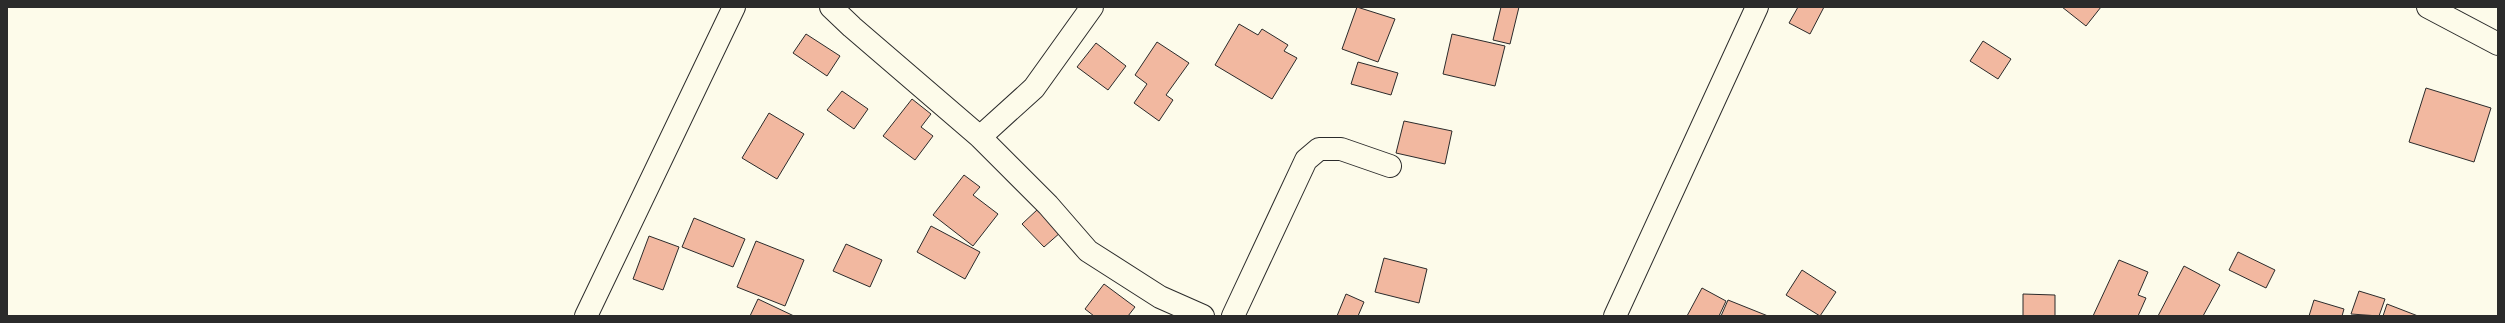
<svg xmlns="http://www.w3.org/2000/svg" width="2505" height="323" viewBox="0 0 2505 323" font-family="'IBM Plex Sans',sans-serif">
  <rect width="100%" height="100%" fill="#fdfbea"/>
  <path fill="#f2b8a0" stroke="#2b2b2b" d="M 1357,7 L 1395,19 L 1378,62 L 1342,49 Z
    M 1501,7 L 1519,7 L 1510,44 L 1493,40 Z
    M 1798,7 L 1824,7 L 1810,34 L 1789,23 Z
    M 2062,7 L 2101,7 L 2086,26 Z
    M 1239,24 L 1258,35 L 1262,29 L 1288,45 L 1284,51 L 1297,58 L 1272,99 L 1215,65 Z
    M 806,34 L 840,56 L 827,76 L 793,53 Z
    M 1452,34 L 1505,46 L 1495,86 L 1443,74 Z
    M 1983,41 L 2011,59 L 1998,79 L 1970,61 Z
    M 1157,42 L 1189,63 L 1166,95 L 1173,100 L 1159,121 L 1134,103 L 1147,84 L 1135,75 Z
    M 1096,43 L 1126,66 L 1108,90 L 1077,67 Z
    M 1358,62 L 1398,73 L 1391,95 L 1351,84 Z
    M 2426,88 L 2491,108 L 2474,162 L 2409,142 Z
    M 842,91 L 868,109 L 854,129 L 827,110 Z
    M 912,99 L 931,114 L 921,127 L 933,136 L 915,160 L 883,136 Z
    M 769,113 L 804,134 L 777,179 L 742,158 Z
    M 1404,121 L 1452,131 L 1445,164 L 1396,153 Z
    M 964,175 L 980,187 L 973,195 L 998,214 L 973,246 L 933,215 Z
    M 1038,209 L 1061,232 L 1044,247 L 1022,224 Z
    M 694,218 L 745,239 L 733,267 L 682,247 Z
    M 931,226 L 980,252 L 965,279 L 917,252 Z
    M 649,236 L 679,247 L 663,290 L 633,279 Z
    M 756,241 L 804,260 L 785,306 L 737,287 Z
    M 846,244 L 882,260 L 870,287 L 833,271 Z
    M 2238,252 L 2275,270 L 2266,288 L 2229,270 Z
    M 1384,258 L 1427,269 L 1419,303 L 1375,292 Z
    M 2119,260 L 2148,272 L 2138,295 L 2146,298 L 2138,316 L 2093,316 Z
    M 2184,266 L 2220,285 L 2203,316 L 2158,316 Z
    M 1802,270 L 1836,292 L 1820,316 L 1786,295 Z
    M 1104,284 L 1135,307 L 1128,316 L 1094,316 L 1085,309 Z
    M 1702,288 L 1726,301 L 1719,316 L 1687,316 Z
    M 2359,291 L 2385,299 L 2379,316 L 2351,314 Z
    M 1346,294 L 1364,302 L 1358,316 L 1337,316 Z
    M 2023,294 L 2055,295 L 2055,316 L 2023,316 Z
    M 758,299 L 794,316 L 750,316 Z
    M 1728,300 L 1768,316 L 1721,316 Z
    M 2314,300 L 2344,309 L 2342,316 L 2309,316 Z
    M 2387,304 L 2418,316 L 2383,316 Z"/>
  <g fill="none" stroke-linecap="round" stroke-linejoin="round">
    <g stroke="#2b2b2b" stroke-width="24">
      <path id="minor" d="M 831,7 L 852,27 L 980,137 L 1048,205 L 1088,251 L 1160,297 L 1203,316
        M 2428,7 L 2498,44
        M 980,137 L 1034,88 L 1092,7
        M 586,316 L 734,7
        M 1233,316 L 1306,160 L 1319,149 L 1341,149 L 1390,166
        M 1615,316 L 1757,7"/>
    </g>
    <use href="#minor" stroke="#fdfbea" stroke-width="22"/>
  </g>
  <rect width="2505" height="323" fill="none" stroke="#2b2b2b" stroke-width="16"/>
</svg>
